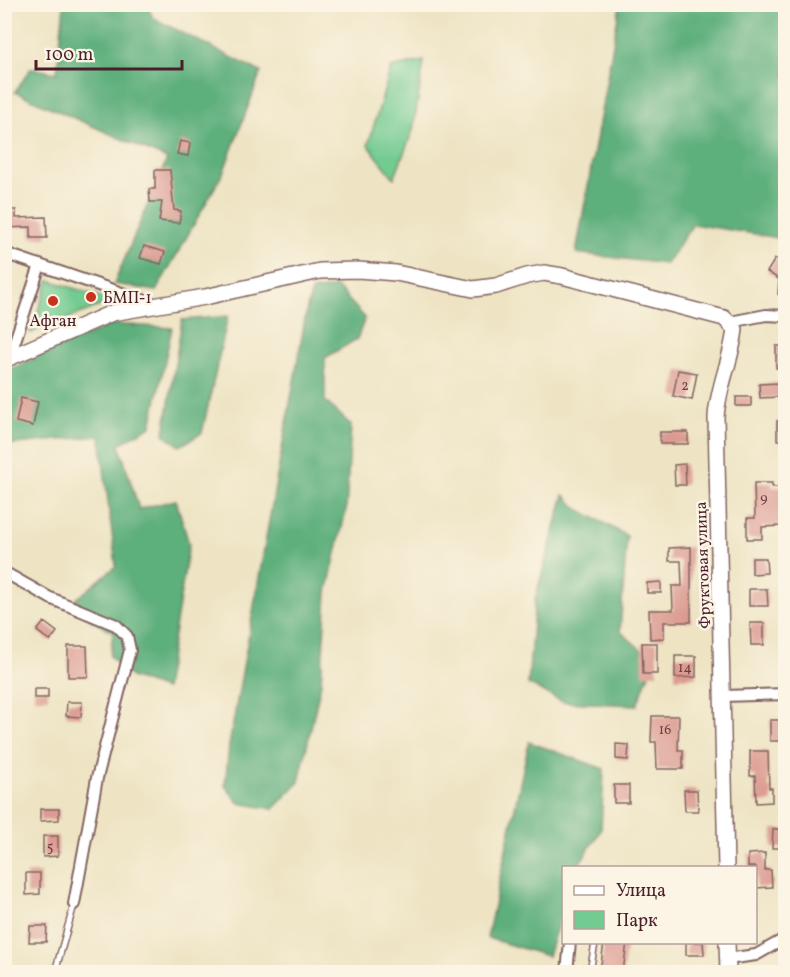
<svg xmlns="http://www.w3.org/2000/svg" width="790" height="977" viewBox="0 0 790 977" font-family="Vollkorn,serif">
  <rect width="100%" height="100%" fill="#fcf5e5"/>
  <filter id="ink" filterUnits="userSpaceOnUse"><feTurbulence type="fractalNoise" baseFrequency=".0167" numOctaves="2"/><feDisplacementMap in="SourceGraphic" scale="12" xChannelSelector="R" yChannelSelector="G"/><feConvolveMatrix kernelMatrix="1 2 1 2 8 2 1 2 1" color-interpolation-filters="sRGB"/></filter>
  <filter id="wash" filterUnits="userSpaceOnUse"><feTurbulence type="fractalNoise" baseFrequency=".008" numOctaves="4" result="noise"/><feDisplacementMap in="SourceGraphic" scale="24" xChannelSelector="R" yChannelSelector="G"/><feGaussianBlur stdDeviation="1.35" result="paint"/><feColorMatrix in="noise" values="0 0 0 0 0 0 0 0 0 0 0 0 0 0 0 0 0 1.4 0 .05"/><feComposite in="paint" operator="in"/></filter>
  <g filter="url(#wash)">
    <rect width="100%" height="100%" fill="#eee4c4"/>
    <path fill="#72cb91" stroke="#5e755e" stroke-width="1.5" d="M 424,61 L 413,130 L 394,178 L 368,145 L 391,68 Z
      M 49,280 L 113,301 L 30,333 Z"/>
    <path fill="#5daf7b" stroke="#546753" stroke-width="1.5" d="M 64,5 L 147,5 L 153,18 L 261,72 L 223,173 L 156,291 L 114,284 L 167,159 L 15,92 L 31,68 L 57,73 Z
      M 620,5 L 785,5 L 785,239 L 693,224 L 666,264 L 576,253 Z
      M 337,287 L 365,318 L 357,339 L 325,358 L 325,401 L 351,425 L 346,510 L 327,592 L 321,683 L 299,782 L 273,809 L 239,803 L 225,786 L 229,746 L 307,308 L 312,291 Z
      M 228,316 L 202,433 L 180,446 L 164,434 L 182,320 Z
      M 113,324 L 172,328 L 151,426 L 119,444 L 139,509 L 176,500 L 189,544 L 165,689 L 131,677 L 110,656 L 113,632 L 91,620 L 74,601 L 116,566 L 100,436 L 5,445 L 5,371 Z
      M 564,495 L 578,509 L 627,536 L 620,631 L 654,661 L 637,705 L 563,702 L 528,684 L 535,599 Z
      M 529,742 L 604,769 L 601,830 L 577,867 L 564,868 L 563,908 L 548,956 L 487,938 Z"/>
    <g id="blocks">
      <path fill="#dc9b92" d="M 180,141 L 190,143 L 188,156 L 177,154 Z
        M 155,170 L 170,170 L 174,210 L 181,211 L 179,223 L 159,221 L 162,202 L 150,202 L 149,189 L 155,189 Z
        M 4,210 L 16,210 L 16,218 L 46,217 L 47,238 L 31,238 L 31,227 L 4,228 Z
        M 144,246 L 165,252 L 161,264 L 140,258 Z
        M 775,259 L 786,259 L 786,295 L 778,294 L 779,279 L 767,272 Z
        M 776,346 L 786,346 L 786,368 L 776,368 Z
        M 678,370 L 697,373 L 692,400 L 673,396 Z
        M 779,383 L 780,397 L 760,398 L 759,384 Z
        M 736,397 L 751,397 L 751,406 L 736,406 Z
        M 21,398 L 38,402 L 33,426 L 16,422 Z
        M 777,421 L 786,421 L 786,440 L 777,440 Z
        M 660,432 L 688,432 L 688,444 L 660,444 Z
        M 685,464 L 686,485 L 675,485 L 674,465 Z
        M 754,483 L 772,483 L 772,487 L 786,487 L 786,506 L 781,506 L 781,526 L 762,527 L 762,539 L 747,539 L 747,518 L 755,518 Z
        M 691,547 L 691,622 L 664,622 L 664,638 L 650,639 L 649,610 L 673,610 L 672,586 L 682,586 L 681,561 L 669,561 L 669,548 Z
        M 752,558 L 766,558 L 767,573 L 752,574 Z
        M 661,582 L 661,593 L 647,593 L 647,583 Z
        M 749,589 L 767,589 L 768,606 L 749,606 Z
        M 44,622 L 57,632 L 50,641 L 37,631 Z
        M 750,623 L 764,623 L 764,645 L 751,645 Z
        M 642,643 L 657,643 L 657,674 L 643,674 Z
        M 68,646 L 87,646 L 88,677 L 68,677 Z
        M 675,656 L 696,656 L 696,677 L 675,678 Z
        M 34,689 L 48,689 L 48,698 L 34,698 Z
        M 67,702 L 82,702 L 81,717 L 66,716 Z
        M 652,716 L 679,716 L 678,750 L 683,750 L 683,769 L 657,769 L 656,742 L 651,742 Z
        M 770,720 L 786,720 L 786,741 L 770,741 Z
        M 616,744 L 629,745 L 628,760 L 616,759 Z
        M 750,751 L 768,751 L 769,788 L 772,788 L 772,802 L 756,803 L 755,776 L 750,776 Z
        M 614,785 L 629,785 L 629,803 L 614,803 Z
        M 684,790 L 697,790 L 698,811 L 685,811 Z
        M 40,809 L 59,809 L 59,820 L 40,821 Z
        M 773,829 L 786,829 L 786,848 L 772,848 Z
        M 43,836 L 58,836 L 58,856 L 43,857 Z
        M 765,853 L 765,870 L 771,870 L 772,887 L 756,888 L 756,867 L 748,867 L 748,854 Z
        M 26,873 L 40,873 L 40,894 L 26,895 Z
        M 30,926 L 47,926 L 46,942 L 29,942 Z
        M 604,942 L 627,942 L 623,972 L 600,972 Z
        M 686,942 L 703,942 L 704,955 L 686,955 Z"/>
    </g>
  </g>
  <g filter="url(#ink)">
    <use href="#blocks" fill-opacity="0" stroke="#836461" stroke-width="1.5"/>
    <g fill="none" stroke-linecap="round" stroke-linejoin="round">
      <g stroke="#836461" stroke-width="8">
        <path id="lane" d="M 55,972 L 74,905
          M 590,972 L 595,943"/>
      </g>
      <g stroke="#836461" stroke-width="14">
        <path id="street" d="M 4,253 L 154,304
          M 730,322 L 766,315 L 786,316
          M 10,356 L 40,265
          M 4,572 L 50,598 L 116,625 L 127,636 L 130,650 L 97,778 L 74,904
          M 724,696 L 786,694
          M 727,959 L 756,955 L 786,938
          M 567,972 L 570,942"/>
      </g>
      <g stroke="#836461" stroke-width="18">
        <path id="secondary" d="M 4,360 L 112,313 L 205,297 L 320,271 L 358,270 L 396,273 L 473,289 L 496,286 L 527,276 L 544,273 L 562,276 L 724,318 L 735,329 C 732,359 718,386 716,417 L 726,868
          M 727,942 L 728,972"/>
      </g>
      <use href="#lane" stroke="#fff" stroke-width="5"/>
      <use href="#street" stroke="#fff" stroke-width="10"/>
      <use href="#secondary" stroke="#fff" stroke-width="15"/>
    </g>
  </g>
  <g fill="#c8321e" stroke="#fcf5e5" stroke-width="2">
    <circle cx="91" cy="297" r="6"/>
    <circle cx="53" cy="301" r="6"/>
  </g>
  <g text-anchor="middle" stroke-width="5" stroke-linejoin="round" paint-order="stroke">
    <g font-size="14" fill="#6e3e45">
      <text x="685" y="390">2</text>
      <text x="764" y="502">9</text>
      <text x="685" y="672">14</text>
      <text x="665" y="734">16</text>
      <text x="50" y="851">5</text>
    </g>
    <g font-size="16" fill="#4a1f2b" stroke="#fcf5e5" text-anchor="start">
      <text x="103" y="303">БМП-1</text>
      <text x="53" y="326" text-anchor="middle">Афган</text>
    </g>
    <g font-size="16" fill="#4a1f2b" stroke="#fcf5e5">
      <text transform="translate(702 565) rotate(-92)" y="6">Фруктовая улица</text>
    </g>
  </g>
  <rect width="790" height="977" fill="none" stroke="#fcf5e5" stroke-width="24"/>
  <rect x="562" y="866" width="195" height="78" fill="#fcf5e5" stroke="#b59f9b" stroke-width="1.5"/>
  <rect x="574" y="886" width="30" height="9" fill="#ffffff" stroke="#b59f9b" stroke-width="1.5"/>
  <text x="616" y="896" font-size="18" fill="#4a1f2b">Улица</text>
  <rect x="574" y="911" width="30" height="18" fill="#72cb91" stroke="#b59f9b" stroke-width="1.5"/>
  <text x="616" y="926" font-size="18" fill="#4a1f2b">Парк</text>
  <path d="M36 60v9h146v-9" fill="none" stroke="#4a1f2b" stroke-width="3"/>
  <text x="45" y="60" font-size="18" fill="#4a1f2b" stroke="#fcf5e5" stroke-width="4.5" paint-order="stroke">100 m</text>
</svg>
